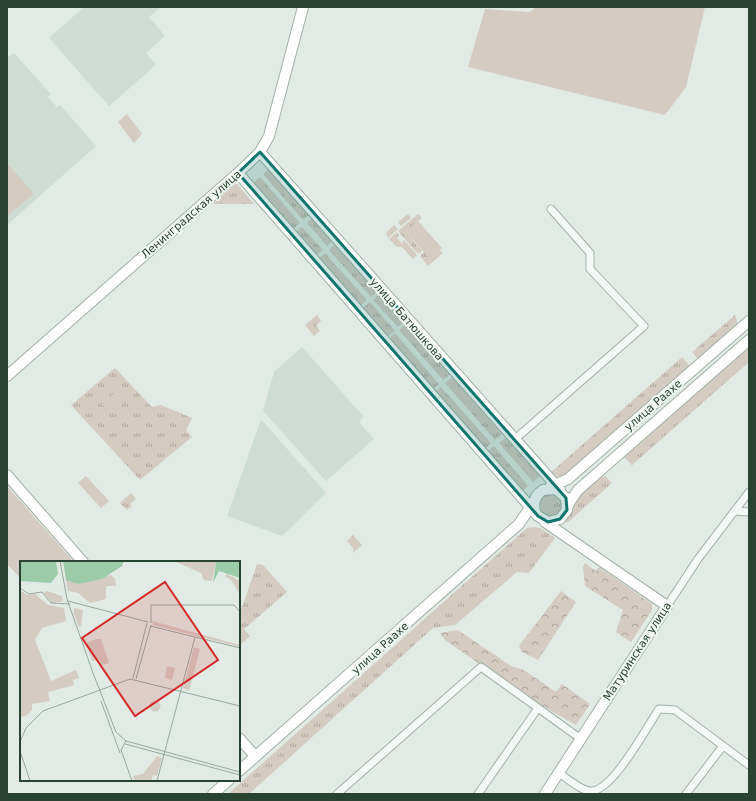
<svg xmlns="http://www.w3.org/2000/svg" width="756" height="801" viewBox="0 0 756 801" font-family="'DejaVu Sans',sans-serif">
  <defs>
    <pattern id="grass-tufts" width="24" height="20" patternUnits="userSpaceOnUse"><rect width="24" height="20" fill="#d4cbc2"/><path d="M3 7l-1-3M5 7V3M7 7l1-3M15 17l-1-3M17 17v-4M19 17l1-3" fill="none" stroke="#aca69e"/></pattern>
    <pattern id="forest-crowns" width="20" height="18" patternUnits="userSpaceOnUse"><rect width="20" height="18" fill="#d4cbc2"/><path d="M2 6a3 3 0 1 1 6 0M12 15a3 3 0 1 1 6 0" fill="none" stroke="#aca69e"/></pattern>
  </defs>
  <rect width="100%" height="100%" fill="#e1eae4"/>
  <path fill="#cfdcd3" d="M 84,7 L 161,7 L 149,17 L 165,36 L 146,53 L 156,65 L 109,106 L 49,38 Z
    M 14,53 L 51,94 L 48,97 L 57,107 L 60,105 L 96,146 L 7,225 L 7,58 Z
    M 302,347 L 364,417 L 359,422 L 374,439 L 326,481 L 263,411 L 274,372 Z
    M 261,419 L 326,493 L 282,536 L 227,516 Z"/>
  <path fill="url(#grass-tufts)" d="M 270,168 L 310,214 L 303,220 L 263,174 Z
    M 260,177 L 300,223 L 293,229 L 253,183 Z
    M 236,183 L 254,204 L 213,204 Z
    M 408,214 L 411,218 L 401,226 L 398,222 Z
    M 418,214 L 422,218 L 406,232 L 422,251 L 418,254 L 398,231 Z
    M 313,217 L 334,240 L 327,246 L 307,223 Z
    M 394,225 L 398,229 L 388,238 L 386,233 Z
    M 302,227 L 323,250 L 316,256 L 296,232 Z
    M 397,232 L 399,235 L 397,238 L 401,243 L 404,240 L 417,255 L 413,259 L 402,247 L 397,247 L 389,239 Z
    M 336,243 L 378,291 L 371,297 L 329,250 Z
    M 440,250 L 443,253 L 428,266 L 420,256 L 424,252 L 430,259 Z
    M 325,253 L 367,300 L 360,306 L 318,259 Z
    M 381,293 L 405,321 L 398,327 L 373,300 Z
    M 370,302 L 395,331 L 387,337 L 362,309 Z
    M 317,315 L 321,321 L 316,325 L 320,331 L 314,336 L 305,325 Z
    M 735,315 L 739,330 L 701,363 L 692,352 Z
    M 406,324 L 450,374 L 443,380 L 399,330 Z
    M 395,333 L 439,384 L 432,390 L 388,340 Z
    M 749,340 L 749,362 L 632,465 L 624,457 L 635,441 Z
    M 682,357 L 693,370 L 569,480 L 549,474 Z
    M 115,368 L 152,407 L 161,405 L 192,418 L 186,430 L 192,437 L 140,480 L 71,405 Z
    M 452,377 L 502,434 L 495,440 L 445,383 Z
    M 441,387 L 491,443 L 484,450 L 434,393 Z
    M 506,437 L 540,476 L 533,482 L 499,443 Z
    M 494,446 L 528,486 L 521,492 L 487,452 Z
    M 605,476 L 612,483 L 567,523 L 562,518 L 585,484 Z
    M 131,493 L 136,499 L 130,504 L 132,506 L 127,510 L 120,503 Z
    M539 505a12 12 0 1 1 24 0a12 12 0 1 1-24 0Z
    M 534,527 L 540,528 L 555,538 L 529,573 L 517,572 L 455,625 L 433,628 L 249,794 L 228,794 L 527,528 Z
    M 353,535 L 362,545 L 353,553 L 353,548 L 347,541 Z
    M 257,564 L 263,565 L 287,592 L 244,629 L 250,636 L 239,646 L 239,616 Z"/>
  <path fill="url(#forest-crowns)" d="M 585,563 L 596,571 L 599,567 L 652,604 L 652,610 L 631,642 L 616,632 L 623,610 L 585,586 L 583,567 Z
    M 561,591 L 576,602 L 538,660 L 522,652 L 519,646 Z
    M 458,630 L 511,666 L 524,670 L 556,692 L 562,684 L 590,704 L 576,725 L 527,697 L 445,640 L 440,633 Z"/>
  <path fill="#d4cbc2" d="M 536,7 L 705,7 L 686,87 L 665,115 L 468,67 L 485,9 L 530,12 Z
    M 127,114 L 142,134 L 134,143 L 118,122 Z
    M 7,163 L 34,194 L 7,216 Z
    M 418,221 L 442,248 L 430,259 L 406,232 Z
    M 120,388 L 129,398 L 111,414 L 102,404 Z
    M 86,476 L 109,501 L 101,508 L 78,483 Z
    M 7,486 L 8,487 L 74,562 L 21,562 L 21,579 L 7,564 Z"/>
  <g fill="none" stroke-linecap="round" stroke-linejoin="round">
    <g stroke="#a2b1a7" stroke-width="9">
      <path id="street" d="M 514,440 L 644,326 L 590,269 L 590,253 L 551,209
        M 735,511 L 749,512
        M 667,606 L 698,559 L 749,492
        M 559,773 C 567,778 581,791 591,791 C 612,792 647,727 659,709 L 675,710 L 749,765
        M 337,794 L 481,667 L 538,708
        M 478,794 L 538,708 L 581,739
        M 686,794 L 723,746"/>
    </g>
    <g stroke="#a2b1a7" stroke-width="12">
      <path id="secondary" d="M 260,152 L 560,490
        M 238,173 L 538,516 L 548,522 L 560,519 L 567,510 L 566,498 L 556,489 L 543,490 C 534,496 532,504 536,514
        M 7,376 L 238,173 L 260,152 L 269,136 L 303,7
        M 7,475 L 83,562
        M 550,487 L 568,479 L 749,321
        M 567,508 L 571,500 L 578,490 L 749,340
        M 239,738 L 255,756
        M 239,771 L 519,524 L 533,503
        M 213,794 L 229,780
        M 545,794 L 667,606 L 545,522"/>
    </g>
    <use href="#street" stroke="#f4f8f6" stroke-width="7"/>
    <use href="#secondary" stroke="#fff" stroke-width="10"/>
  </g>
  <path fill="#0f766e" fill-opacity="0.2" stroke="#0f766e" stroke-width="3" stroke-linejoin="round" d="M 260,152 L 566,498 L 567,510 L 560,519 L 548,522 L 538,516 L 238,173 Z"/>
  <g text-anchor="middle" stroke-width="4" stroke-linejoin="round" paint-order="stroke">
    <g font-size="11" fill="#294332" stroke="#f1f8f3">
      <text transform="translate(191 214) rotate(-41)" y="4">Ленинградская улица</text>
      <text transform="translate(407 319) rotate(49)" y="4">улица Батюшкова</text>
      <text transform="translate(653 405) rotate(-41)" y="4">улица Раахе</text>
      <text transform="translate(380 648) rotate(-42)" y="4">улица Раахе</text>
      <text transform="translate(637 651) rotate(-57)" y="4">Матуринская улица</text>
    </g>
  </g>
  <g transform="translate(20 561)">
    <rect width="220" height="220" fill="#e1eae4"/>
    <path d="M 54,47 L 63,49 L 61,65 L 59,65 L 72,100 L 52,48 L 54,52 ZM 132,60 L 220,84 L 220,86 L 133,64 ZM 147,105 L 155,107 L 152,119 L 145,117 Z" fill="#d4cbc2"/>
    <path d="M 154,0 L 194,0 L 196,2 L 192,20 L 184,19 L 181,12 ZM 207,13 L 220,20 L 220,34 L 212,20 L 205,15 ZM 91,14 L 95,18 L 96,25 L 86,25 L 86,38 L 70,42 L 58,32 L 48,30 L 46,18 L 58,23 ZM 0,29 L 7,34 L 15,33 L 28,44 L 44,47 L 46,60 L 22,67 L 15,79 L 31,120 L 56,109 L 59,117 L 53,119 L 54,124 L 51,125 L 28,131 L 30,140 L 12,143 L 12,149 L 6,155 L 0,156 ZM 27,30 L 42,35 L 43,40 L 32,42 L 24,32 Z" fill="#d4cbc2"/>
    <path d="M 76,78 L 81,78 L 89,102 L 82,104 L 79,99 L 72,100 L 66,82 ZM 174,86 L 180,88 L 169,130 L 163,127 ZM129.5 145a5.5 5.5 0 1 1 11 0a5.5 5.5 0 1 1-11 0ZM 137,195 L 142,197 L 137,215 L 133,214 L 131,220 L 115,220 L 113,215 L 123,213 Z" fill="#d4cbc2"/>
    <path d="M 0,0 L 36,0 L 38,13 L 31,22 L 0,20 ZM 43,0 L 115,0 L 104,0 L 102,5 L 82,18 L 58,23 L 46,19 ZM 194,0 L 220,0 L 220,17 L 199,10 L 193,22 L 196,2 Z" fill="#9bcba7"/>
    <path fill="none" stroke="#97a79d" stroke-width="1" d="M 40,0 L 47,38 L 73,112 L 96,171 L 106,180 L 101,189 L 112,220M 0,27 L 9,33 L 22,31 L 31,42 L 50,43M 48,40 L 128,61M 131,62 L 131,44 L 214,44 L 220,51M 130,65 L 220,87M 113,117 L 127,62M 116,118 L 131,64M 81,140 L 100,192M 106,180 L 220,211M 0,181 L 6,167 L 23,150 L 110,118 L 220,145M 105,183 L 220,214M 0,190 L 10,220M 137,220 L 175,76"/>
    <path fill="#d62828" fill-opacity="0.15" stroke="#d62828" stroke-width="2" d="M 145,21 L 198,99 L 115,155 L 62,77 Z"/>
    <rect width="220" height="220" fill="none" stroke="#294332" stroke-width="2"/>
  </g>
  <rect width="756" height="801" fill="none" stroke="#294332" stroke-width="16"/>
</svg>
